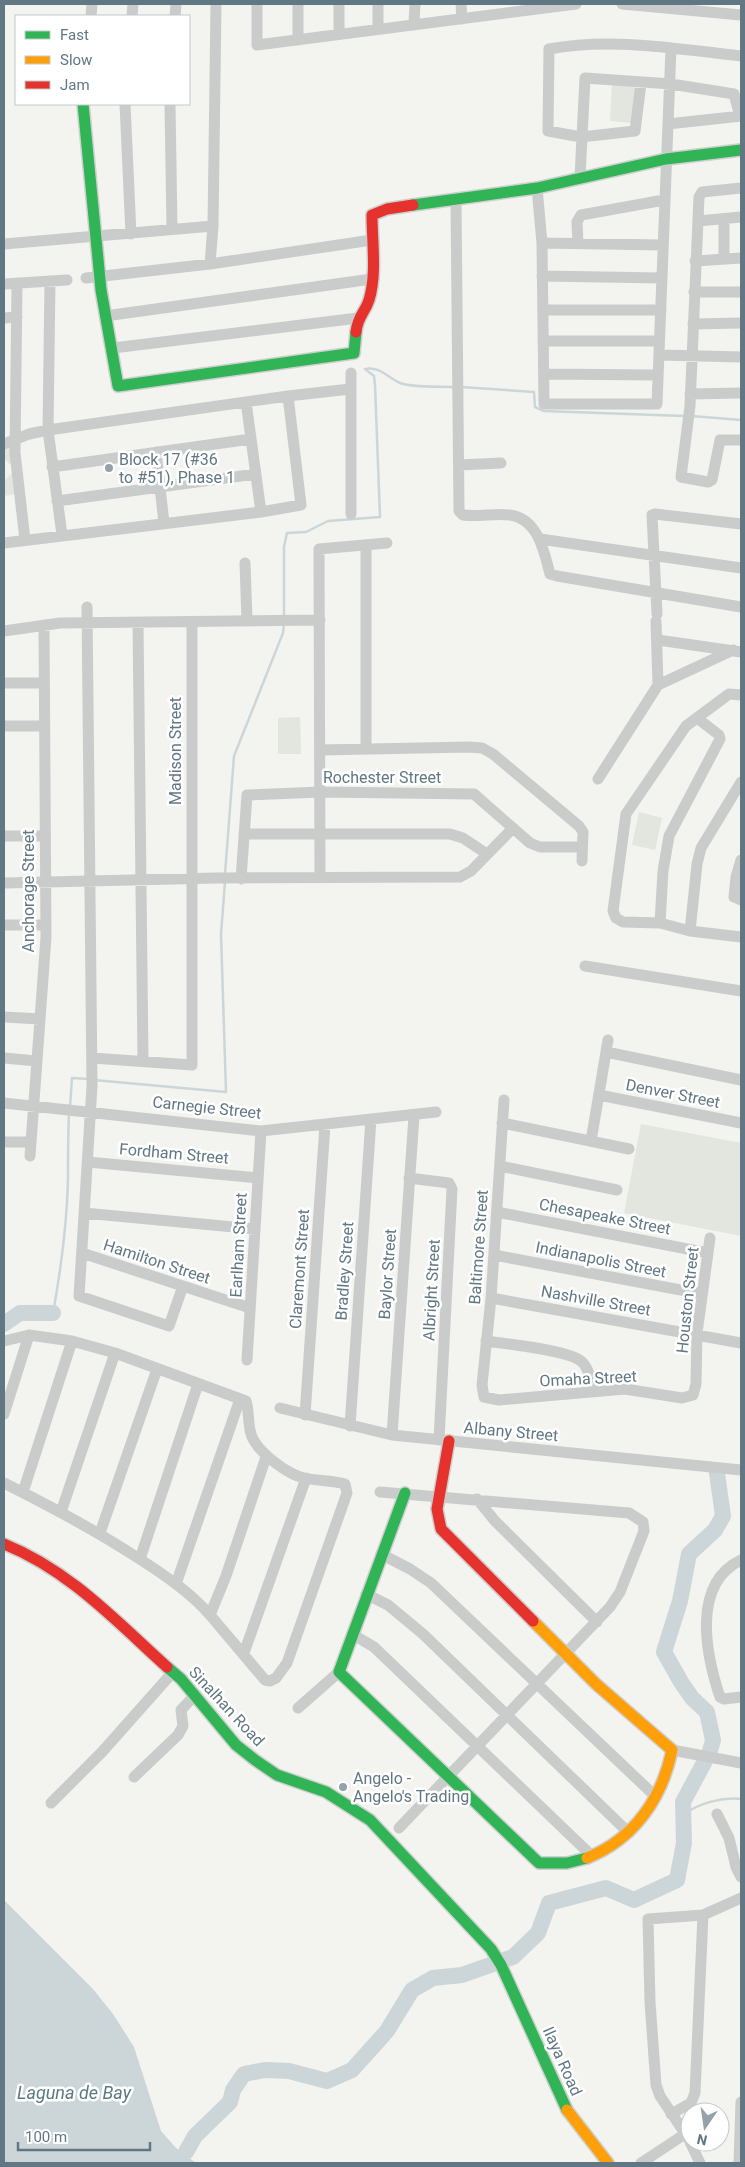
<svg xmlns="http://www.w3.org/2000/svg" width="745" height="2167" viewBox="0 0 745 2167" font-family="Roboto,sans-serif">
  <rect width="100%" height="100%" fill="#f3f3f0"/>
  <path fill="#e2e6de" d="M 612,84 L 636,85 L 633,123 L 610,121 Z
    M 16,442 L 22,493 L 4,496 L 4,481 L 15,470 L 6,460 L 4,461 L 4,445 Z
    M 300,717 L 301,754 L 278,754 L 278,718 Z
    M 639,812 L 662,818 L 655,850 L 632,845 Z
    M 641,1124 L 741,1143 L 741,1236 L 624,1213 Z"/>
  <path fill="#ccd6d8" d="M 4,1900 L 93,1989 L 113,2014 L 134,2047 L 161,2131 L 176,2148 L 196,2163 L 4,2163 Z"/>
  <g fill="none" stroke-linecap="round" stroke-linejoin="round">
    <path stroke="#ccd6d8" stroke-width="2.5" d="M 461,387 L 534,392 L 535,407 L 544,411 L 684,416
      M 692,416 L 741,420
      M 284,616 L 284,547 L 287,533 L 306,532 L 328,521 L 380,517 L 375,385 L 374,376 L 365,369 C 380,366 388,378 400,383 C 412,388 441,386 455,387
      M 225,874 L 234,756 L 283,633 L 284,624
      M 94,1080 L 226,1092 L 221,934 L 225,882
      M 70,1107 L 72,1078 L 89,1079
      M 53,1313 C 61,1269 67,1223 68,1179 C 68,1157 68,1135 69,1113
      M 684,1814 C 700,1803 722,1797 741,1799
      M 184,2155 L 186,2152"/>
    <path stroke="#ccd6d8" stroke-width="16" d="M 4,1324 L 20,1313 L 53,1313
      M 710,1751 L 713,1740 L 707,1712 L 692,1698 L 681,1682 L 664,1652 L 680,1601 L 689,1554 L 715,1530 L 723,1516 L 717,1473
      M 186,2152 L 195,2136 L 230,2102 L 233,2090 L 244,2074 L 265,2070 L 289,2071 L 327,2081 L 352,2070 L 387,2031 L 412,1990 L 433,1978 L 462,1975 L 513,1957 L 538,1933 L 549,1903 L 606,1888 L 634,1900 L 677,1880 L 684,1843 L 683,1802 L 705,1761"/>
    <g stroke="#ced0d0" stroke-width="14">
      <path id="fast" d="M 83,104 L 101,290 L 118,386 L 354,353 L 356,332
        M 413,205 L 537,188 L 666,159 L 741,150
        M 405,1493 L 339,1672 L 539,1863 L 567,1863 L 587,1858
        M 167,1667 L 181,1679 L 236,1745 L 255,1760 L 277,1775 L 326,1792 L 370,1820 L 491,1949 L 501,1965 L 567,2110"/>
    </g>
    <g stroke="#ced0d0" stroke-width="14">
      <path id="slow" d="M 533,1621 L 596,1684 L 672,1750 C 662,1799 634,1839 587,1858
        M 567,2110 L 608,2163"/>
    </g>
    <g stroke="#ced0d0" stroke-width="14">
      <path id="jam" d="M 356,332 C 358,315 365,313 369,300 C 377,274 372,242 372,215 L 387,209 L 413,205
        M 449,1441 L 437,1509 L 441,1529 L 533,1621
        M 4,1544 C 69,1570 116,1621 167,1667"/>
    </g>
    <path stroke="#cacccc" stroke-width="11" d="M 257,4 L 257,45 L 576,4
      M 298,4 L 298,40
      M 339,4 L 339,34
      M 378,4 L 378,28
      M 461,4 L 462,19
      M 622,4 L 741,15
      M 91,16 L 92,4
      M 132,16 L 133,4
      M 175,16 L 176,4
      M 414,23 L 415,4
      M 641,83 L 635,131 L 581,137 L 548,131 L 549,49 C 612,37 678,49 741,56
      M 125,104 L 131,234
      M 170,104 L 172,229
      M 668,124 L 741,116
      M 580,177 L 585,78 L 671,84 L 734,94 L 740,116
      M 537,188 L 542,243 L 544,404 L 657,404 L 671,48
      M 741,188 L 702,192 L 699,197 L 690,406 L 681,477 L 708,482 L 712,480 L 720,440 L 741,440
      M 456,201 L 459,511 L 463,515 C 479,517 495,513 510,515 C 538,519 544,551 550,574 L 557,576 L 741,607
      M 724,219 L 724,259
      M 698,221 L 741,217
      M 542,243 L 663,245
      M 4,244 L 213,226
      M 578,244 L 577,222 L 581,215 L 664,200
      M 695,261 L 741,258
      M 210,264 L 213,226 L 216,4
      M 542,276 L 662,278
      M 86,278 L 210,264 L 372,240
      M 50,281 L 48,430 L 62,535
      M 17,283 L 15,453 L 25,540
      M 4,284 L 67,280
      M 694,292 L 741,292
      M 543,310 L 661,310
      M 105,316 L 372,279
      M 4,318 L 17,317
      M 693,324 L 741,323
      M 543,341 L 659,341
      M 113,348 L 358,318
      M 659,355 L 741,357
      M 544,374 L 658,375
      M 690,394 L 741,393
      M 246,402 L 261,512
      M 4,444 L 29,434 L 48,430 L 288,396 L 350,389
      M 156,452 L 164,523
      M 459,465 L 501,463
      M 52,467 L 251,439
      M 57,501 L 256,474
      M 351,514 L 351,373
      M 540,539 L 741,568
      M 4,543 L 261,512 L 301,505 L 288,396
      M 366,545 L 366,749
      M 245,563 L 247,621
      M 87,607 L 92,1086 L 79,1296 L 169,1326 L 183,1286
      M 657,614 L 652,515 L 655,514 L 741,524
      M 138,623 L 143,1060
      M 4,631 L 60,623 L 320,620
      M 658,640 L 741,652
      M 4,683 L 43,683
      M 658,685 L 733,650
      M 741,695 L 729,694 L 686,726 L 626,814 L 613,911 L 616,918 L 623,922 L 660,923 L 690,931 L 741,937
      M 4,726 L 44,726
      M 320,750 L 469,747 L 482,748 L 493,754 L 579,826 L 583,832 L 582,861
      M 598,779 L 658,685 L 656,621
      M 244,834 L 450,834 L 463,838 L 487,854
      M 4,836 L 44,836
      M 741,860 L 736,877 L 734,897 L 741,900
      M 320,878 L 319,549 L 387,543
      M 241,879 L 247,795 L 320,792 L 474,794 L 530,843 L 540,847 L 582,847
      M 4,883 L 216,878 L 460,877 L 471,871 L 513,828
      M 660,923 L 663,871 L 669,836 L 720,739 L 719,735 L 697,718
      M 4,925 L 46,925
      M 690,931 L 697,864 L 701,848 L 741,782
      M 585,966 L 741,991
      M 4,1017 L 40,1019
      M 606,1052 L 741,1080
      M 4,1058 L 37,1061
      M 92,1058 L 192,1065 L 192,623
      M 599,1095 L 741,1123
      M 504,1100 L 491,1298 L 482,1385 L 484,1397 L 499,1400 L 625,1389 L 682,1398 L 693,1395 L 696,1384 L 697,1333 L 710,1238
      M 4,1103 L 261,1131 L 436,1112
      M 502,1123 L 629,1149
      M 591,1141 L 608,1040
      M 4,1142 L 31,1142
      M 30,1156 L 46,937 L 44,625
      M 88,1162 L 258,1178
      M 500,1166 L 617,1190
      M 409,1178 L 449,1183 L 452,1189 L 439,1440
      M 497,1212 L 708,1253
      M 84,1213 L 255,1229
      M 82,1253 L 250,1308
      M 494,1255 L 702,1294
      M 491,1298 L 741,1343
      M 4,1341 L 29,1335 L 72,1341 L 115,1353 L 246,1401 C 250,1413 247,1429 253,1439 C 261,1454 287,1474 304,1478 C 317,1481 332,1480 345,1484 L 347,1493 L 287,1663 L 276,1678 L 270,1681 L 265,1680 L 210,1615 L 226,1576 L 266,1457
      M 486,1341 C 506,1344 570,1350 582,1362 C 589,1368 591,1381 595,1390
      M 247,1360 L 261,1131
      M 280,1408 L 392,1435 L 741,1470
      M 4,1414 L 29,1335
      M 305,1415 L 325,1125
      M 350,1426 L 371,1119
      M 392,1435 L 414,1116
      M 4,1483 C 50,1506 95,1530 138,1558 C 163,1574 190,1592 210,1615
      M 23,1492 L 72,1341
      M 380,1492 L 629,1513 L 643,1522 L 644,1531 L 620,1592 L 610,1607 L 399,1828
      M 477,1499 L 495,1521 L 597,1622
      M 61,1512 L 115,1353
      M 100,1533 L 157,1369
      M 381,1554 L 410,1569 L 431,1583 L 655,1796
      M 140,1559 L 198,1384
      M 741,1560 C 691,1584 706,1655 720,1697 L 724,1699 L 741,1697
      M 176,1584 L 240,1399
      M 366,1594 L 388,1605 L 423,1634 L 629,1833
      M 352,1634 L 374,1647 L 592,1856
      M 244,1653 L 306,1478
      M 298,1708 L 339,1672
      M 672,1750 L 741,1763
      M 134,1777 L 178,1735 L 183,1726 L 181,1710 L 195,1695
      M 51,1803 L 102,1752 L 173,1672
      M 717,1814 L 729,1838 L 736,1867 L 741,1877
      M 671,2114 L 691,2103 L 695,2093 L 703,1915
      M 690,2141 L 660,2096 L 656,2085 L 650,2002 L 648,1919 L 703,1915 L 741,1898
      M 690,2142 L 700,2163
      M 641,2163 L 685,2134
      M 739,2163 L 741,2102"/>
    <use href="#fast" stroke="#30b455" stroke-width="11"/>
    <use href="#slow" stroke="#ff9f0a" stroke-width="11"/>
    <use href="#jam" stroke="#e5322d" stroke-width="11"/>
  </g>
  <g fill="#94a2a9" stroke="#fff" stroke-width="2">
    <circle cx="109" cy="468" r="5"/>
    <circle cx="343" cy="1787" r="5"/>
  </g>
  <g text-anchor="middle" stroke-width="5" stroke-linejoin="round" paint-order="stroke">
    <g font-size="16" fill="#617783" stroke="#fff" text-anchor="start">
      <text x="119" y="465">Block 17 (#36<tspan x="119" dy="18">to #51), Phase 1</tspan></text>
      <text x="353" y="1784">Angelo -<tspan x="353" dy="18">Angelo's Trading</tspan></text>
    </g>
    <g font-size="16" fill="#617783" stroke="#fff">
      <text transform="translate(175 751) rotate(-90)" y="6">Madison Street</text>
      <text x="382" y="783">Rochester Street</text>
      <text transform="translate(28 891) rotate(-90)" y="6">Anchorage Street</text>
      <text transform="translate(673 1093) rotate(11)" y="6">Denver Street</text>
      <text transform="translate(207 1107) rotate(6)" y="6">Carnegie Street</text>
      <text transform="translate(174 1153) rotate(5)" y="6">Fordham Street</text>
      <text transform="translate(605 1216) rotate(11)" y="6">Chesapeake Street</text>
      <text transform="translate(238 1245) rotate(-87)" y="6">Earlham Street</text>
      <text transform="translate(478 1247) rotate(-86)" y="6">Baltimore Street</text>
      <text transform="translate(601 1259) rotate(11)" y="6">Indianapolis Street</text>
      <text transform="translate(157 1261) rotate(18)" y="6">Hamilton Street</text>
      <text transform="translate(299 1269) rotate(-86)" y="6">Claremont Street</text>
      <text transform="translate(344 1271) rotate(-86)" y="6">Bradley Street</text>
      <text transform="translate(387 1274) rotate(-86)" y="6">Baylor Street</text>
      <text transform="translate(431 1290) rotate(-87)" y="6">Albright Street</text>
      <text transform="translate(596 1300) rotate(10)" y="6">Nashville Street</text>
      <text transform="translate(687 1300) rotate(-84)" y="6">Houston Street</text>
      <text transform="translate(588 1378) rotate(-3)" y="6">Omaha Street</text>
      <text transform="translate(511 1431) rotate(5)" y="6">Albany Street</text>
      <text transform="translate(227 1706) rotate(47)" y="6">Sinalhan Road</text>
      <text transform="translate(563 2061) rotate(66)" y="6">Ilaya Road</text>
    </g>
    <g font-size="18" font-style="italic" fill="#5c7a81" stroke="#fff">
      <text x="74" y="2099">Laguna de Bay</text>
    </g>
  </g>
  <rect width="745" height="2167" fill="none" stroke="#617783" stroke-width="10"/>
  <rect x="15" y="15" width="175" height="90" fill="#ffffff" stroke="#c0c9cd"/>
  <rect x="25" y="31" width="25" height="8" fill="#30b455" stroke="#c0c9cd"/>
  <text x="60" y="40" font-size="15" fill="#617783">Fast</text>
  <rect x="25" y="56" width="25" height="8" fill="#ff9f0a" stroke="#c0c9cd"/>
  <text x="60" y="65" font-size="15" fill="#617783">Slow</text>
  <rect x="25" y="81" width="25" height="8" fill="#e5322d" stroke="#c0c9cd"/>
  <text x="60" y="90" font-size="15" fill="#617783">Jam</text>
  <g transform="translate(705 2127) rotate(193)"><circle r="24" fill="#ffffff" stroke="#c0c9cd"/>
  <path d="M0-4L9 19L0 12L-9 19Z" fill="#94a2a9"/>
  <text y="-8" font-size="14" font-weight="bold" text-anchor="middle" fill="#617783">N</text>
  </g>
  <path d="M18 2142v8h132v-8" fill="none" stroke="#617783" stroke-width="2.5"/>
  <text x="25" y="2142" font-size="15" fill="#617783" stroke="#ffffff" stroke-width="4" paint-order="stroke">100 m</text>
</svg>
